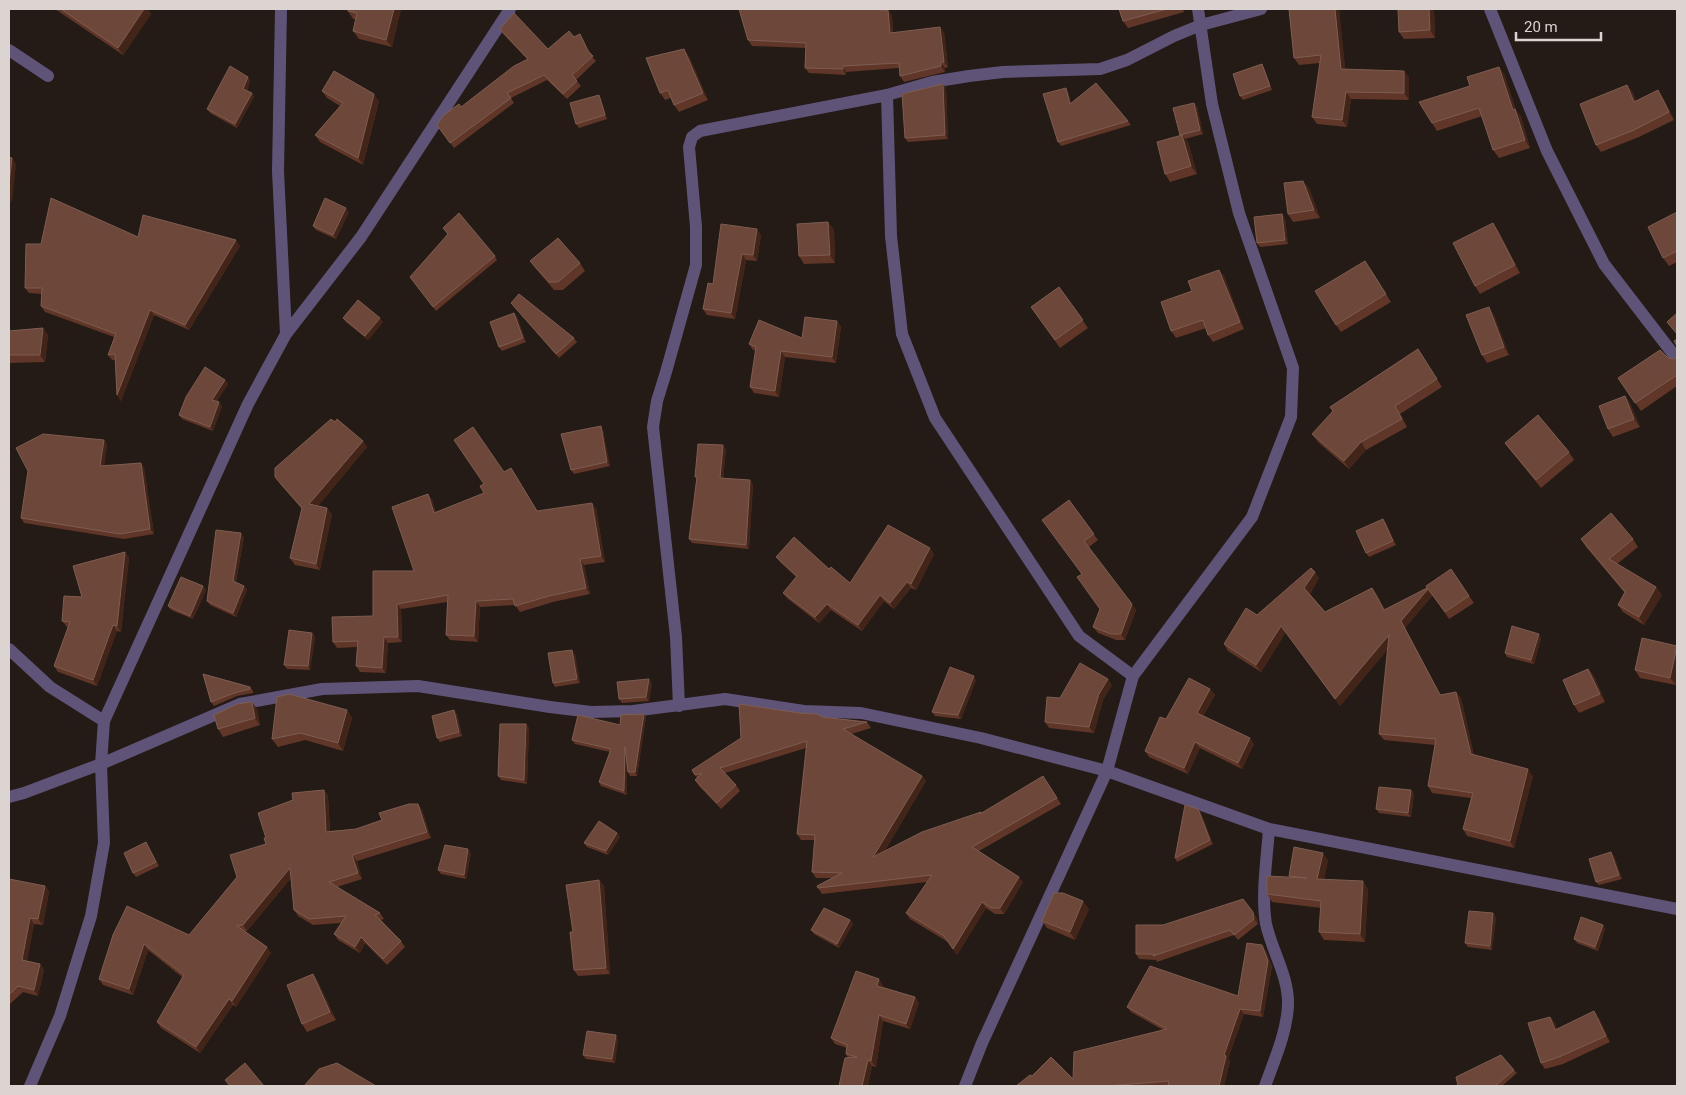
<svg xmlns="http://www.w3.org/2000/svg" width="1686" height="1095" viewBox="0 0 1686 1095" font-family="Roboto,sans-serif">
  <rect width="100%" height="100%" fill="#241a16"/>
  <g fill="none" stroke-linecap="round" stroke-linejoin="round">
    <path stroke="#5f5478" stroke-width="12" d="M 281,9 L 278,171 L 286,334
      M 1490,9 L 1547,151 L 1604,264 L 1677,359
      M 9,50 L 48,76
      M 887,95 L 891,236 L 902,334 L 935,418 L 1079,636 L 1133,676
      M 9,649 L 50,687 L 104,721
      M 679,706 L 676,637 L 653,427 L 657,401 L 666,372 L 696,265 L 696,227 L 689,147 L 692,137 L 700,131 L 887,95 L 932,82 L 969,76 L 1003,72 L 1100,69 L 1127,60 L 1174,36 L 1201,25 L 1261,9
      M 9,797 L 24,793 L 101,764 L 240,704 L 322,689 L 418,686 L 550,707 L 591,712 L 633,711 L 725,699 L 804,711 L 861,713 L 981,738 L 1107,771 L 1269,829 L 1677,909
      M 30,1086 L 60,1016 L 91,916 L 104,843 L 101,764 L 104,721 L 248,404 L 286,334 L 361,237 L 510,9
      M 965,1086 L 982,1043 L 1107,771 L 1133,676 L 1252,517 L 1291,417 L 1293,368 L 1239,213 L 1212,104 L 1198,9
      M 1265,1086 C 1274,1061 1287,1032 1288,1005 C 1289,977 1272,951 1266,924 C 1261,895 1267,858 1269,829"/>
  </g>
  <path fill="#5f3627" d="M 55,9 L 147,9 L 151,14 L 123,55 Z
    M 348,9 L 401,9 L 392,47 L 359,39 L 353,31 L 356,19 L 353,19 L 348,11 Z
    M 1119,9 L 1183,9 L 1184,12 L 1128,28 L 1123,21 Z
    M 1289,9 L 1339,9 L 1345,69 L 1404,71 L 1409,78 L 1409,100 L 1351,99 L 1347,127 L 1317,124 L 1312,117 L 1320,63 L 1299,65 L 1294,58 Z
    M 1434,9 L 1435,38 L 1404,39 L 1399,32 Z
    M 881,10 L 892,15 L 893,32 L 944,32 L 948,67 L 945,68 L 945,72 L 904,82 L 900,76 L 899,68 L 846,72 L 846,75 L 809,73 L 805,68 L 806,48 L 752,46 L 748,40 Z
    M 500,29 L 548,49 L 580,34 L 583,39 L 590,54 L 596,61 L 576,80 L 581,86 L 567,99 L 547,80 L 511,98 L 514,103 L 454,148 L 437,125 L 527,59 L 503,34 Z
    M 689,56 L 708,100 L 679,112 L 674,105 L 671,98 L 665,100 L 660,93 Z
    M 1499,67 L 1504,74 L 1516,110 L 1521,117 L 1530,148 L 1499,158 L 1493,150 L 1482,116 L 1437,131 L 1432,123 L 1470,86 Z
    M 1264,68 L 1272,90 L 1243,100 L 1240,96 Z
    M 248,77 L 250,81 L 247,91 L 252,93 L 254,97 L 237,128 L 210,113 L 207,109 Z
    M 943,84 L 946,88 L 948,139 L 908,142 L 905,138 Z
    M 1627,85 L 1633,93 L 1636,101 L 1663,98 L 1674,120 L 1639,137 L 1601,152 L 1596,145 Z
    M 322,91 L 379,101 L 363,165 L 320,142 L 315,135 L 340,106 L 327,98 Z
    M 1068,92 L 1071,103 L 1128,121 L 1131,125 L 1061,146 L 1058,142 Z
    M 601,99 L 607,119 L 579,128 L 576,124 Z
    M 1194,103 L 1197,107 L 1203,134 L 1185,139 L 1188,142 L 1197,174 L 1170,182 L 1165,174 L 1180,135 Z
    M 1309,188 L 1320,218 L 1293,222 L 1288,214 Z
    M 349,212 L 336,239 L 316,230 L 313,226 Z
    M 1677,212 L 1677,262 L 1669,266 L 1663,258 Z
    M 1282,214 L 1285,218 L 1288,244 L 1260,247 L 1257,243 Z
    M 828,222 L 834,230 L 835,263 L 804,264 L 799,256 Z
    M 443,228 L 495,256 L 497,260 L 436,311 L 413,281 L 448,234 Z
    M 1498,230 L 1520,273 L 1480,294 L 1475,286 Z
    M 761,235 L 757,261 L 746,260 L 735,319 L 707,315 L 703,309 L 713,284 Z
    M 138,237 L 240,246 L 189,330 L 154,315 L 121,401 L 117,395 L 115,360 L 112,360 L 108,355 L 114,337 L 45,312 L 41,306 L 42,294 L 29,293 L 25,288 L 41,244 Z
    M 530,261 L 580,263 L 585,271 L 563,290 L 554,290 L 536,269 Z
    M 1370,268 L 1391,302 L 1341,332 L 1336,325 Z
    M 1219,270 L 1224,276 L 1244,329 L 1213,342 L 1208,335 L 1206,328 L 1176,338 L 1171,331 L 1192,291 Z
    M 1059,287 L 1088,328 L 1060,348 L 1031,307 Z
    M 511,303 L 574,338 L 577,342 L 559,358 Z
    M 1494,315 L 1509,355 L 1487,363 L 1482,355 Z
    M 517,317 L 526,342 L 502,351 L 499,347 Z
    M 343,318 L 383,322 L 368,340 L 346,322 Z
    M 837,321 L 841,327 L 836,363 L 785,357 L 779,397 L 754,393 L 750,387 L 756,351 L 753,350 L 749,344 L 802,338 Z
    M 43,328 L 48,335 L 45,362 L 9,363 L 9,331 Z
    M 1418,349 L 1442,387 L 1400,414 L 1407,427 L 1366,450 L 1349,469 L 1318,442 L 1312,434 Z
    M 1677,356 L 1677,386 L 1641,411 L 1618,378 L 1668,358 L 1673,359 L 1677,357 Z
    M 225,380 L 228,384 L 217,401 L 222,406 L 213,431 L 182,419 L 179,415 Z
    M 1625,396 L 1630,403 L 1640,427 L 1613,437 L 1608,429 Z
    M 335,422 L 363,441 L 367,447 L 318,506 L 327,508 L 332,515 L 320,570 L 295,565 L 290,558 L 302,509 L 280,484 L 275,477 Z
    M 603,430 L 610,466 L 574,474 L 571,470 Z
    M 104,440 L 107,445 L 104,466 L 141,463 L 144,468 L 154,534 L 124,539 L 24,523 L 21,518 Z
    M 1505,443 L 1569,452 L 1574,460 L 1541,488 L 1511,451 Z
    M 726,449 L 723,478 L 753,484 L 749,549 L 692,543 L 689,539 L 697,479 L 695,477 Z
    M 504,472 L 515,474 L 537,511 L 596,508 L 605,562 L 584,565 L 590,594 L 553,602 L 520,612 L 515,605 L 480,607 L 478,642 L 450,640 L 446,635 L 447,602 L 401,609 L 402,642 L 388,643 L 386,673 L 360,672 L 356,666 L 357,647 L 337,648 L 333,642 L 373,616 L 414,571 L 428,494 L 432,500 L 436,513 L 484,493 Z
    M 1069,500 L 1098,540 L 1089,547 L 1136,610 L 1125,640 L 1116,640 L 1098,633 L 1093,627 L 1100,609 Z
    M 1383,519 L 1386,523 L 1396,545 L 1369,557 L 1366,553 Z
    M 244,537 L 236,582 L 244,586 L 247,590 L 236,617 L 210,605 L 207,601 Z
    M 1581,539 L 1633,539 L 1638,547 L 1617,564 L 1656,587 L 1662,595 L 1644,625 L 1623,612 L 1618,605 L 1625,593 L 1586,547 Z
    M 125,552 L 129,558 L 121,632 L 117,631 L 97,686 L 58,672 L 54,666 L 68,627 L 67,627 L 62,621 L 82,597 Z
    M 934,554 L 916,590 L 911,588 L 894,609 L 884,601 L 862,631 L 831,610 L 819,623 L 788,599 L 783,593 L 796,577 L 781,563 L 776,557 L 829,569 L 850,583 Z
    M 1451,569 L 1474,603 L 1449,619 L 1433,595 L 1405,628 L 1441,695 L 1456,692 L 1461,698 L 1474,755 L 1533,776 L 1514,848 L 1467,836 L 1463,829 L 1471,798 L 1432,793 L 1428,786 L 1435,745 L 1384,740 L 1379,734 L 1388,649 L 1340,706 L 1286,632 L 1261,672 L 1228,651 L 1224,644 L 1257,615 L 1319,578 L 1310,594 L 1325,612 L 1372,588 L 1377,595 L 1385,610 L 1427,588 Z
    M 203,586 L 206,590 L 193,619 L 171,610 L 168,606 Z
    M 312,633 L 315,637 L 310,670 L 287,669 L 284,665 Z
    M 1541,638 L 1534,664 L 1507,657 L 1505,653 Z
    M 1677,646 L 1677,679 L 1676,685 L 1640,678 L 1635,670 Z
    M 575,654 L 580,683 L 555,687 L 553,683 Z
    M 1588,669 L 1594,676 L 1605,702 L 1579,713 L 1574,705 Z
    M 203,674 L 250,687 L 253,691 L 253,693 L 237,696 L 214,706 L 211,702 Z
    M 976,680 L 961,719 L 935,716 L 932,712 Z
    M 652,683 L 649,701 L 622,703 L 619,699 Z
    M 1112,685 L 1103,700 L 1094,733 L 1049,728 L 1045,722 L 1060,698 Z
    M 1210,689 L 1215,695 L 1203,716 L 1254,744 L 1242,769 L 1200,748 L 1188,774 L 1149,757 L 1145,751 L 1166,719 Z
    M 257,709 L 260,725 L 223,737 L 218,729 Z
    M 347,710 L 352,718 L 343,751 L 305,740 L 278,747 L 272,739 Z
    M 457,714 L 462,736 L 440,742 L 437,738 Z
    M 644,714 L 646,717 L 637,776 L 630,776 L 628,772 L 627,767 L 627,795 L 601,786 L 599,782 L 610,752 L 575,744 L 572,740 L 620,725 Z
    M 822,717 L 867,722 L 871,728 L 851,734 L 922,776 L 926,781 L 884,852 L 981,812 L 982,813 L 1047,782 L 1061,804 L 979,851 L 1023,882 L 1004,914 L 995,914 L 986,908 L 957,955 L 948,942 L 910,919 L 906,913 L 927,882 L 822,894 L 818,888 L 832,878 L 816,878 L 812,872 L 815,840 L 801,840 L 797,834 L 806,748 L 725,773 L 736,785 L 740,791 L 721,809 L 699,786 L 695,780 L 697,778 L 695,775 Z
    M 526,724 L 529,728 L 527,784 L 501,780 L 498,776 Z
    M 324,790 L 328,796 L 330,831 L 356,829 L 382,820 L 418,804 L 422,810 L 431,838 L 357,861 L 362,879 L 337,887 L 380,913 L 384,919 L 381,920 L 401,941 L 405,947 L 387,965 L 365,943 L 360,953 L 338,940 L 334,934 L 341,923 L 313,925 L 298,916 L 294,910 L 291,878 L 247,931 L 245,931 L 267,947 L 271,953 L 236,1007 L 233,1005 L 200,1053 L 161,1028 L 157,1022 L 182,977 L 148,950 L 133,995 L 103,985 L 99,979 L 113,935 L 189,935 L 266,844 L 266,838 Z
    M 1411,790 L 1414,794 L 1411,817 L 1379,813 L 1376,809 Z
    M 1198,809 L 1201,813 L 1213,844 L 1177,862 L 1175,858 Z
    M 617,833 L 620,837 L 608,855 L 587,847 L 584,843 Z
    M 146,842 L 159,866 L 136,877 L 133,873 Z
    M 471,853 L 466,879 L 441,874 L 438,870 Z
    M 1614,856 L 1622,879 L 1599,885 L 1596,882 Z
    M 1328,860 L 1324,879 L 1368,889 L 1365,942 L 1324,940 L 1319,932 L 1321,908 L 1272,902 L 1267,894 L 1290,878 L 1289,876 Z
    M 9,879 L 45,886 L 49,892 L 43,925 L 34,924 L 27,961 L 40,964 L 44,970 L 38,996 L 23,992 L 9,1005 Z
    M 599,880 L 604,886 L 610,974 L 578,976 L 574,970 L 573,932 Z
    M 1089,909 L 1075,940 L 1047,928 L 1042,921 Z
    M 1496,917 L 1492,950 L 1468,947 L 1465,943 Z
    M 1257,918 L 1258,924 L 1238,940 L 1234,935 L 1157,962 L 1156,960 L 1139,959 L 1136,954 L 1163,925 Z
    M 850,920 L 853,924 L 839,948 L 814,934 L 811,930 Z
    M 1603,925 L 1605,929 L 1598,951 L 1577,943 L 1574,939 Z
    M 1266,951 L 1272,966 L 1263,1017 L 1244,1014 L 1228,1059 L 1230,1061 L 1224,1086 L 1016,1086 L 1032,1076 L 1073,1079 L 1163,1030 L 1131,1012 L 1127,1007 L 1238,996 Z
    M 313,974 L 318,982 L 336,1020 L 307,1032 L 302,1024 Z
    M 883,985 L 883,987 L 915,997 L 919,1003 L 910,1029 L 883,1021 L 876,1067 L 872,1066 L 868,1086 L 839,1086 L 848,1058 L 846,1054 L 847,1048 L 835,1044 L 831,1038 Z
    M 1550,1017 L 1555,1023 L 1557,1029 L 1599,1018 L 1610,1042 L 1563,1064 L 1545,1069 L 1541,1063 Z
    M 618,1039 L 615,1063 L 586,1059 L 583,1055 Z
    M 1514,1070 L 1517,1073 L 1502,1086 L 1458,1086 Z"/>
  <path fill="#422418" d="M 144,9 L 147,9 L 151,14 L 123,55 L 118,48 Z
    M 394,9 L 401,9 L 392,47 L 386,40 Z
    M 1335,9 L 1339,9 L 1346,76 L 1341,69 Z
    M 1429,9 L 1434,9 L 1435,38 L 1430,30 Z
    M 888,10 L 892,15 L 893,38 L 890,33 Z
    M 940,27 L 944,32 L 948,67 L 944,62 Z
    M 580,34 L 583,39 L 592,56 L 588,51 Z
    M 684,49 L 689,56 L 708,100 L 703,93 Z
    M 941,62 L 945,68 L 945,72 L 941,66 Z
    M 843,66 L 846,72 L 846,75 L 843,69 Z
    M 1499,67 L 1504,74 L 1516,110 L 1521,117 L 1530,148 L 1525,140 L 1513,110 Z
    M 1404,71 L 1409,78 L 1409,100 L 1404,93 Z
    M 248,77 L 250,81 L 246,93 L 243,89 Z
    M 943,84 L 946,88 L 948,139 L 945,135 Z
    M 1627,85 L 1633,93 L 1639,110 L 1634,102 Z
    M 1066,88 L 1068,92 L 1072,108 L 1070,104 Z
    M 1658,90 L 1663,98 L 1674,120 L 1669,112 Z
    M 1346,92 L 1351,99 L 1347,127 L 1342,120 Z
    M 252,93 L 254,97 L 237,128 L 235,124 Z
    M 374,94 L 379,101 L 363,165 L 358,158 Z
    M 599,95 L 601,99 L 607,119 L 605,115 Z
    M 1194,103 L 1197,107 L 1203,134 L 1200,130 Z
    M 1182,135 L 1188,142 L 1197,174 L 1191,166 Z
    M 12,158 L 16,164 L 12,203 L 9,199 L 9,184 Z
    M 1303,181 L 1309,188 L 1320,218 L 1314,210 Z
    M 346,208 L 349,212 L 336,239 L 333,235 Z
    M 1282,214 L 1285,218 L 1288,244 L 1285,240 Z
    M 828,222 L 834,230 L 835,263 L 830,255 Z
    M 1493,223 L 1498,230 L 1520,273 L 1515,265 Z
    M 757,229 L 761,235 L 757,261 L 753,255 Z
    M 236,240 L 240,246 L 189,330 L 185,325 Z
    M 742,254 L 746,260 L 735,319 L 731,313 Z
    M 1219,270 L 1224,276 L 1244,329 L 1240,322 Z
    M 1489,307 L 1494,315 L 1509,355 L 1504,347 Z
    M 150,310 L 154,315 L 121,401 L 117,395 Z
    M 514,313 L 517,317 L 526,342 L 523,338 Z
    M 380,318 L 383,322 L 368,340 L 365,336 Z
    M 837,321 L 841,327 L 836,363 L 832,357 Z
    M 43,328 L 48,335 L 45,362 L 40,355 Z
    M 781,351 L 785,357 L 779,397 L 775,391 Z
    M 225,380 L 228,384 L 215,404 L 212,400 Z
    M 1625,396 L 1630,403 L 1640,427 L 1634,419 Z
    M 219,402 L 222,406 L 213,431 L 210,427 Z
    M 601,426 L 603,430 L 610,466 L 607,462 Z
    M 104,440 L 107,445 L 103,471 L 100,466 Z
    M 363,441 L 367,447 L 314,511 L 309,504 Z
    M 1361,442 L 1366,450 L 1349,469 L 1344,461 Z
    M 723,445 L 726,449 L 723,482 L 720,478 Z
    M 141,463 L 144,468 L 154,534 L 150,529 Z
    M 511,468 L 515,474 L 541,517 L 537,511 Z
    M 750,480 L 753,484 L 749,549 L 746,545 Z
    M 428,494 L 432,500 L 438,519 L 434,513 Z
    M 592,503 L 596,508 L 605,562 L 601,556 Z
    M 327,508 L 332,515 L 320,570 L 316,564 Z
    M 1383,519 L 1386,523 L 1396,545 L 1393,541 Z
    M 241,533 L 244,537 L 235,585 L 233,581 Z
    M 930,548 L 934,554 L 916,590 L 911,584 Z
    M 125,552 L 129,558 L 121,632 L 117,626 Z
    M 580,559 L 584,565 L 590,594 L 586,588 Z
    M 1315,572 L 1319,578 L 1309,595 L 1304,588 Z
    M 907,582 L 911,588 L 894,609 L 890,603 Z
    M 203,586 L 206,590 L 193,619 L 190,616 Z
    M 244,586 L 247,590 L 236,617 L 233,613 Z
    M 1656,587 L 1662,595 L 1644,625 L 1639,617 Z
    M 1372,588 L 1377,595 L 1389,617 L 1384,610 Z
    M 1428,589 L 1433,595 L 1405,628 L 1445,702 L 1440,695 L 1401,621 Z
    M 880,595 L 884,601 L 862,631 L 858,625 Z
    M 476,601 L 480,607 L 478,642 L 474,636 Z
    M 397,604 L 401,609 L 402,642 L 398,637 Z
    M 827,604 L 831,610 L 819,623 L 815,617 Z
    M 1132,604 L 1136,610 L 1125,640 L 1121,634 Z
    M 113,625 L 117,631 L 97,686 L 93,680 Z
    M 1281,626 L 1286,632 L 1261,672 L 1256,665 Z
    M 312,633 L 315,637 L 310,670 L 308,666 Z
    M 1539,634 L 1541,638 L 1534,664 L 1531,660 Z
    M 1389,635 L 1394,642 L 1340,706 L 1335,699 Z
    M 384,637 L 388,643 L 386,673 L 382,668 Z
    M 1677,648 L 1677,679 L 1676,685 L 1670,678 Z
    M 572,650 L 575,654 L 580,683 L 577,679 Z
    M 1588,669 L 1594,676 L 1605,702 L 1600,694 Z
    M 974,676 L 976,680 L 961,719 L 958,715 Z
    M 649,679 L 652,683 L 649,701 L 646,697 Z
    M 1108,679 L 1112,685 L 1103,700 L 1094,733 L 1089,727 L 1099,694 Z
    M 1210,689 L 1215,695 L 1201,719 L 1197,713 Z
    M 1456,692 L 1461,698 L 1475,761 L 1471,754 Z
    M 252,702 L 257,709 L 260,725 L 255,718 Z
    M 347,710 L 352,718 L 343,751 L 338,743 Z
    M 454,710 L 457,714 L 462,736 L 459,732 Z
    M 644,714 L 646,717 L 637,776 L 635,772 Z
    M 526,724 L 529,728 L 527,784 L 524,780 Z
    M 1250,738 L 1254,744 L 1242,769 L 1238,763 Z
    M 9,739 L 10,741 L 9,750 Z
    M 1195,742 L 1200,748 L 1188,774 L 1184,768 Z
    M 625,747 L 627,751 L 627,795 L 624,791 Z
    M 1528,769 L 1533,776 L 1514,848 L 1510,841 Z
    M 922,776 L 926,781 L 877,863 L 873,857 Z
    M 324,790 L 328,796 L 330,838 L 326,832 Z
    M 1411,790 L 1414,794 L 1411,817 L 1408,813 Z
    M 418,804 L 422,810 L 431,838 L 427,832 Z
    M 1198,809 L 1201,813 L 1213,844 L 1210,840 Z
    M 617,833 L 620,837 L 608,855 L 606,851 Z
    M 468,849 L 471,853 L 466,879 L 464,875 Z
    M 1611,852 L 1614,856 L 1622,879 L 1619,875 Z
    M 1323,853 L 1328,860 L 1323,886 L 1317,879 Z
    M 352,855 L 357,861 L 362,879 L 358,873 Z
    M 290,868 L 294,874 L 247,931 L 243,925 Z
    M 1019,877 L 1023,882 L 1004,914 L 1000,908 Z
    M 599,880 L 604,886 L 610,974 L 606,968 Z
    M 1363,881 L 1368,889 L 1365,942 L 1360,934 Z
    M 45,886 L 49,892 L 43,925 L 38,919 Z
    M 1083,901 L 1089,909 L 1075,940 L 1070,932 Z
    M 982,902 L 986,908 L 957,955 L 953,949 Z
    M 1253,912 L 1257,918 L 1258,924 L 1254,919 Z
    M 1493,913 L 1496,917 L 1492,950 L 1490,946 Z
    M 30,918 L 34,924 L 26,966 L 22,960 Z
    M 850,920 L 853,924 L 839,948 L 837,944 Z
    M 1603,925 L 1605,929 L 1598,951 L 1595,947 Z
    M 361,937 L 365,943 L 360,953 L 355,947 Z
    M 144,944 L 148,950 L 133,995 L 129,989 Z
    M 1262,945 L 1266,951 L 1272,966 L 1263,1017 L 1260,1011 Z
    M 267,947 L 271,953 L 236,1007 L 232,1001 Z
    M 40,964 L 44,970 L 38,996 L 34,990 Z
    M 313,974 L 318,982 L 336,1020 L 330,1012 Z
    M 879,979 L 883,985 L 881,991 L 877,986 Z
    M 915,997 L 919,1003 L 910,1029 L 906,1024 Z
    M 229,999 L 233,1005 L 200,1053 L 196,1047 Z
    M 1240,1009 L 1244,1014 L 1228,1059 L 1230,1061 L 1224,1086 L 1219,1086 L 1224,1055 Z
    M 1594,1011 L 1599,1018 L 1610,1042 L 1606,1036 Z
    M 879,1015 L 883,1021 L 876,1067 L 871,1061 Z
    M 1550,1017 L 1555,1023 L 1559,1037 L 1555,1030 Z
    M 616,1035 L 618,1039 L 615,1063 L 612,1059 Z
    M 868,1060 L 872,1066 L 868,1086 L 862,1086 Z"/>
  <path fill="#6d4739" stroke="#7e5d51" d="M 61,9 L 144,9 L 118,48 Z
    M 348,9 L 394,9 L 386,40 L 353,31 L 357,13 L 348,11 Z
    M 739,9 L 878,9 L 879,10 L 888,10 L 890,33 L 940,27 L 944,62 L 941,62 L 941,66 L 900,76 L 899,63 L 843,66 L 843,69 L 805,68 L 806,43 L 748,40 Z
    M 1119,9 L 1167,9 L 1123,21 Z
    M 1289,9 L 1335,9 L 1341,69 L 1404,71 L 1404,93 L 1346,92 L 1342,120 L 1312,117 L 1321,55 L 1294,58 Z
    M 1398,9 L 1429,9 L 1430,30 L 1399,32 Z
    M 514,13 L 548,49 L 569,31 L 574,37 L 580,34 L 588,51 L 593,56 L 572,75 L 577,81 L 563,94 L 544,75 L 507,93 L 511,98 L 450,143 L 437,125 L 444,115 L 459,104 L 461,107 L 514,66 L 528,59 L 500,29 Z
    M 684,49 L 703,93 L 674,105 L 668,90 L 660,93 L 646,58 Z
    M 1262,64 L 1270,86 L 1240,96 L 1233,74 Z
    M 230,66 L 248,77 L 243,89 L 252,93 L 235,124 L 207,109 Z
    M 1499,67 L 1513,110 L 1515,109 L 1525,140 L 1493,150 L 1479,108 L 1432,123 L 1419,102 L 1470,86 L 1467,77 Z
    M 334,71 L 374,94 L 358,158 L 315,135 L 343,103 L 322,91 Z
    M 1096,83 L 1128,121 L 1058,142 L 1043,94 L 1066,88 L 1070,104 Z
    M 943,84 L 945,135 L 905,138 L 902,94 Z
    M 1627,85 L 1634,102 L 1658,90 L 1669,112 L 1634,130 L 1596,145 L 1580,104 Z
    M 599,95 L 605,115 L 576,124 L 570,103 Z
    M 1194,103 L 1200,130 L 1180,135 L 1173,108 Z
    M 1182,135 L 1191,166 L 1165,174 L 1157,142 Z
    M 9,157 L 12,158 L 9,184 Z
    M 1303,181 L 1314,210 L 1288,214 L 1284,183 Z
    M 51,198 L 138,237 L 143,215 L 236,240 L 185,325 L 150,310 L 117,395 L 115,354 L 108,355 L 116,334 L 41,306 L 42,288 L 25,288 L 26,244 L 41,244 Z
    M 325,198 L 346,208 L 333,235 L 313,226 Z
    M 1677,212 L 1677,251 L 1663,258 L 1648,227 Z
    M 459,213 L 495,256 L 433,307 L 410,277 L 448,234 L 443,228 Z
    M 1282,214 L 1285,240 L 1257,243 L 1254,217 Z
    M 828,222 L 830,255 L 799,256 L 797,224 Z
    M 1493,223 L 1515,265 L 1475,286 L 1453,243 Z
    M 721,224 L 757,229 L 753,255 L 742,254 L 731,313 L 703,309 L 708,283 L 713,284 Z
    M 558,238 L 580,263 L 558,282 L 549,282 L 530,261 Z
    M 1365,261 L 1386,294 L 1336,325 L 1315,291 Z
    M 1219,270 L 1240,322 L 1208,335 L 1203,320 L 1171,331 L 1161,302 L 1192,291 L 1188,281 Z
    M 1059,287 L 1083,320 L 1055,340 L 1031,307 Z
    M 519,294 L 574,338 L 556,354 L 511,303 Z
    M 358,300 L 380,318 L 365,336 L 343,318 Z
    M 1489,307 L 1504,347 L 1482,355 L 1466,315 Z
    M 514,313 L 523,338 L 499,347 L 490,322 Z
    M 1677,313 L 1677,334 L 1667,322 Z
    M 805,317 L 837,321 L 832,357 L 781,351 L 775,391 L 750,387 L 756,347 L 749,344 L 759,320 L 802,338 Z
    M 43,328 L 40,355 L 9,355 L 9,331 Z
    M 1677,339 L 1677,346 L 1674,341 Z
    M 1418,349 L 1437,379 L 1395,406 L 1402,419 L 1361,442 L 1344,461 L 1312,434 L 1333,411 L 1330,407 Z
    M 1660,350 L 1668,358 L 1673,359 L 1677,357 L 1677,356 L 1677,375 L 1635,403 L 1618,378 Z
    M 205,367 L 225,380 L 212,400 L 219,402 L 210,427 L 179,415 L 186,397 Z
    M 1625,396 L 1634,419 L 1608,429 L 1599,406 Z
    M 1538,415 L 1569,452 L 1536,480 L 1505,443 Z
    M 331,419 L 335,422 L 337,419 L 363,441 L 309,504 L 327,508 L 316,564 L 290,558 L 302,508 L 275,477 L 275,468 Z
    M 601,426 L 607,462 L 571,470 L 561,434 Z
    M 473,427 L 504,472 L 511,468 L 537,511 L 592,503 L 601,556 L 580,559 L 586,588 L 549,596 L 515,606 L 513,599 L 476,601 L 474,636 L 446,635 L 448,595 L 397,604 L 398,637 L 384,637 L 382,668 L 356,666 L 358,641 L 333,642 L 332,617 L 373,616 L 373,571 L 414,571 L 392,507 L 428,494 L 434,513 L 484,493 L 480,486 L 484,484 L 454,440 Z
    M 43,434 L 104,440 L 100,466 L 141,463 L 150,529 L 120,534 L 21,518 L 28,471 L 16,448 Z
    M 698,444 L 723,445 L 720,478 L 750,480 L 746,545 L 689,539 L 697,477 L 695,477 Z
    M 1069,500 L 1094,534 L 1084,541 L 1132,604 L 1121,634 L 1111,634 L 1093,627 L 1100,609 L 1077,577 L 1082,574 L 1042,520 Z
    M 1611,513 L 1633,539 L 1609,559 L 1656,587 L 1639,617 L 1618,605 L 1625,592 L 1581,539 Z
    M 1383,519 L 1393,541 L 1366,553 L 1356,531 Z
    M 888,525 L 930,548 L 911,584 L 907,582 L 890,603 L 880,595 L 858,625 L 827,604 L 815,617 L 783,593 L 797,576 L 776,557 L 794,537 L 829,569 L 831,567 L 850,583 Z
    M 216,530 L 241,533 L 233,581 L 244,586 L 233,613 L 207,601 Z
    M 125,552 L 117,626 L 113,625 L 93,680 L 54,666 L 70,622 L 62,621 L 64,596 L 82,597 L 73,566 Z
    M 1311,568 L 1315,572 L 1304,588 L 1325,612 L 1372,588 L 1384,610 L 1427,588 L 1426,586 L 1451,569 L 1469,596 L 1445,612 L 1428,589 L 1401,621 L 1440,695 L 1456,692 L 1471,754 L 1528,769 L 1510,841 L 1463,829 L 1473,793 L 1428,786 L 1436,739 L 1379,734 L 1389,635 L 1335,699 L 1281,626 L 1256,665 L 1224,644 L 1246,608 L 1257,615 Z
    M 181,577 L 203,586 L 190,616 L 168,606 Z
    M 1512,626 L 1539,634 L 1531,660 L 1505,653 Z
    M 289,630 L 312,633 L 308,666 L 284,665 Z
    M 1642,638 L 1677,646 L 1670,678 L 1635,670 Z
    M 572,650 L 577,679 L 553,683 L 548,653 Z
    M 1080,663 L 1108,679 L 1099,694 L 1089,727 L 1045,722 L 1047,697 L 1060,698 Z
    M 950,667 L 974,676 L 958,715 L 932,712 Z
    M 1588,669 L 1600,694 L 1574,705 L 1563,680 Z
    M 203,674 L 250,687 L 250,689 L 234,693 L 211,702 Z
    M 1189,678 L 1210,689 L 1197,713 L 1250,738 L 1238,763 L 1195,742 L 1184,768 L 1145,751 L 1160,717 L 1166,719 Z
    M 649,679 L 646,697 L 619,699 L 617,682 Z
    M 289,694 L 347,710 L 338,743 L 300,733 L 272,739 L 277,697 Z
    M 252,702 L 255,718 L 218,729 L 214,715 L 237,704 Z
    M 739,704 L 799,713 L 817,714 L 822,717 L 867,722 L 843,729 L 922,776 L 873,857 L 922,832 L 981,812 L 980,814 L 1043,776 L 1057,798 L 972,847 L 1019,877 L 1000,908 L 991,908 L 982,902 L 953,949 L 944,936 L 906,913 L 932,875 L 818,888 L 817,886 L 842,873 L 812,872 L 815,835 L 797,834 L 807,741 L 720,768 L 736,785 L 717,803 L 695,780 L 702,773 L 695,775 L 692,770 L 741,738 Z
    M 454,710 L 459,732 L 437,738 L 432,716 Z
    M 644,714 L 635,772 L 628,772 L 625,747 L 624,791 L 599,782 L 611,749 L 572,740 L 578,715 L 620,725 L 621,715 Z
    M 500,724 L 526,724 L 524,780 L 498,776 Z
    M 1379,787 L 1411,790 L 1408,813 L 1376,809 Z
    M 324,790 L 326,832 L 356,829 L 382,820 L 379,813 L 409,804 L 418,804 L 427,832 L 352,855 L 358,873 L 329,882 L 380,913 L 375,915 L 401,941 L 383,959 L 361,937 L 355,947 L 334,934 L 346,916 L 309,919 L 294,910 L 290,868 L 243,925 L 237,926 L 267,947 L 232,1001 L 229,999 L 196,1047 L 157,1022 L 184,975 L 144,944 L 129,989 L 99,979 L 113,935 L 127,906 L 189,935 L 237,877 L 230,855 L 266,844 L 264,838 L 266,838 L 258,813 L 293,800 L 292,793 Z
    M 1185,805 L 1198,809 L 1210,840 L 1175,858 Z
    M 599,821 L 617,833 L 606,851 L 584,843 Z
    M 146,842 L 156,862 L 133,873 L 124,853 Z
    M 445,845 L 468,849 L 464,875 L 438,870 Z
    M 1294,847 L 1323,853 L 1317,879 L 1363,881 L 1360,934 L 1319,932 L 1321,901 L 1267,894 L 1267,876 L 1307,878 L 1289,876 Z
    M 1611,852 L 1619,875 L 1596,882 L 1589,859 Z
    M 9,879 L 45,886 L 38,919 L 30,918 L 22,960 L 40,964 L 34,990 L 18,986 L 9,995 Z
    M 599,880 L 606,968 L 574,970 L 570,932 L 573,932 L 566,885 Z
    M 1054,893 L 1063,893 L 1083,901 L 1070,932 L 1042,921 Z
    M 1243,899 L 1253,912 L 1254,919 L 1234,935 L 1230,930 L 1153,956 L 1154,954 L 1136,954 L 1136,925 L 1163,925 Z
    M 824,908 L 850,920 L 837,944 L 811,930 Z
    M 1469,911 L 1493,913 L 1490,946 L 1465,943 Z
    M 1581,917 L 1603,925 L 1595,947 L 1574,939 Z
    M 1247,943 L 1262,945 L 1268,961 L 1260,1011 L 1240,1009 L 1224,1055 L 1226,1056 L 1219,1086 L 1168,1086 L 1169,1081 L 1107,1086 L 1016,1086 L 1030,1075 L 1032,1076 L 1051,1057 L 1073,1079 L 1074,1052 L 1167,1029 L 1127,1007 L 1150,966 L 1238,996 Z
    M 856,971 L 879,979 L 877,986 L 915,997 L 906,1024 L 879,1015 L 871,1061 L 868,1060 L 862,1086 L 839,1086 L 845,1058 L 857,1057 L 846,1054 L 847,1045 L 831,1038 Z
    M 313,974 L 330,1012 L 302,1024 L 287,985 Z
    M 1594,1011 L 1606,1036 L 1559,1057 L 1541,1063 L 1528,1023 L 1550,1017 L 1555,1030 Z
    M 587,1031 L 616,1035 L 612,1059 L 583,1055 Z
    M 1501,1055 L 1514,1070 L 1495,1086 L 1458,1086 L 1456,1077 Z
    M 245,1063 L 264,1086 L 230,1086 L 225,1080 Z
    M 337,1063 L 376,1086 L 304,1086 L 319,1069 Z"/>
  <rect width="1686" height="1095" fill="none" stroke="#dbd4d1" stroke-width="20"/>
  <path d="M1516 32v8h85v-8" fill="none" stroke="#dbd4d1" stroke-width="2.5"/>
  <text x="1524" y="32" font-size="15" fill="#dbd4d1" stroke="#241a16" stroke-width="4" paint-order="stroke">20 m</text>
</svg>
